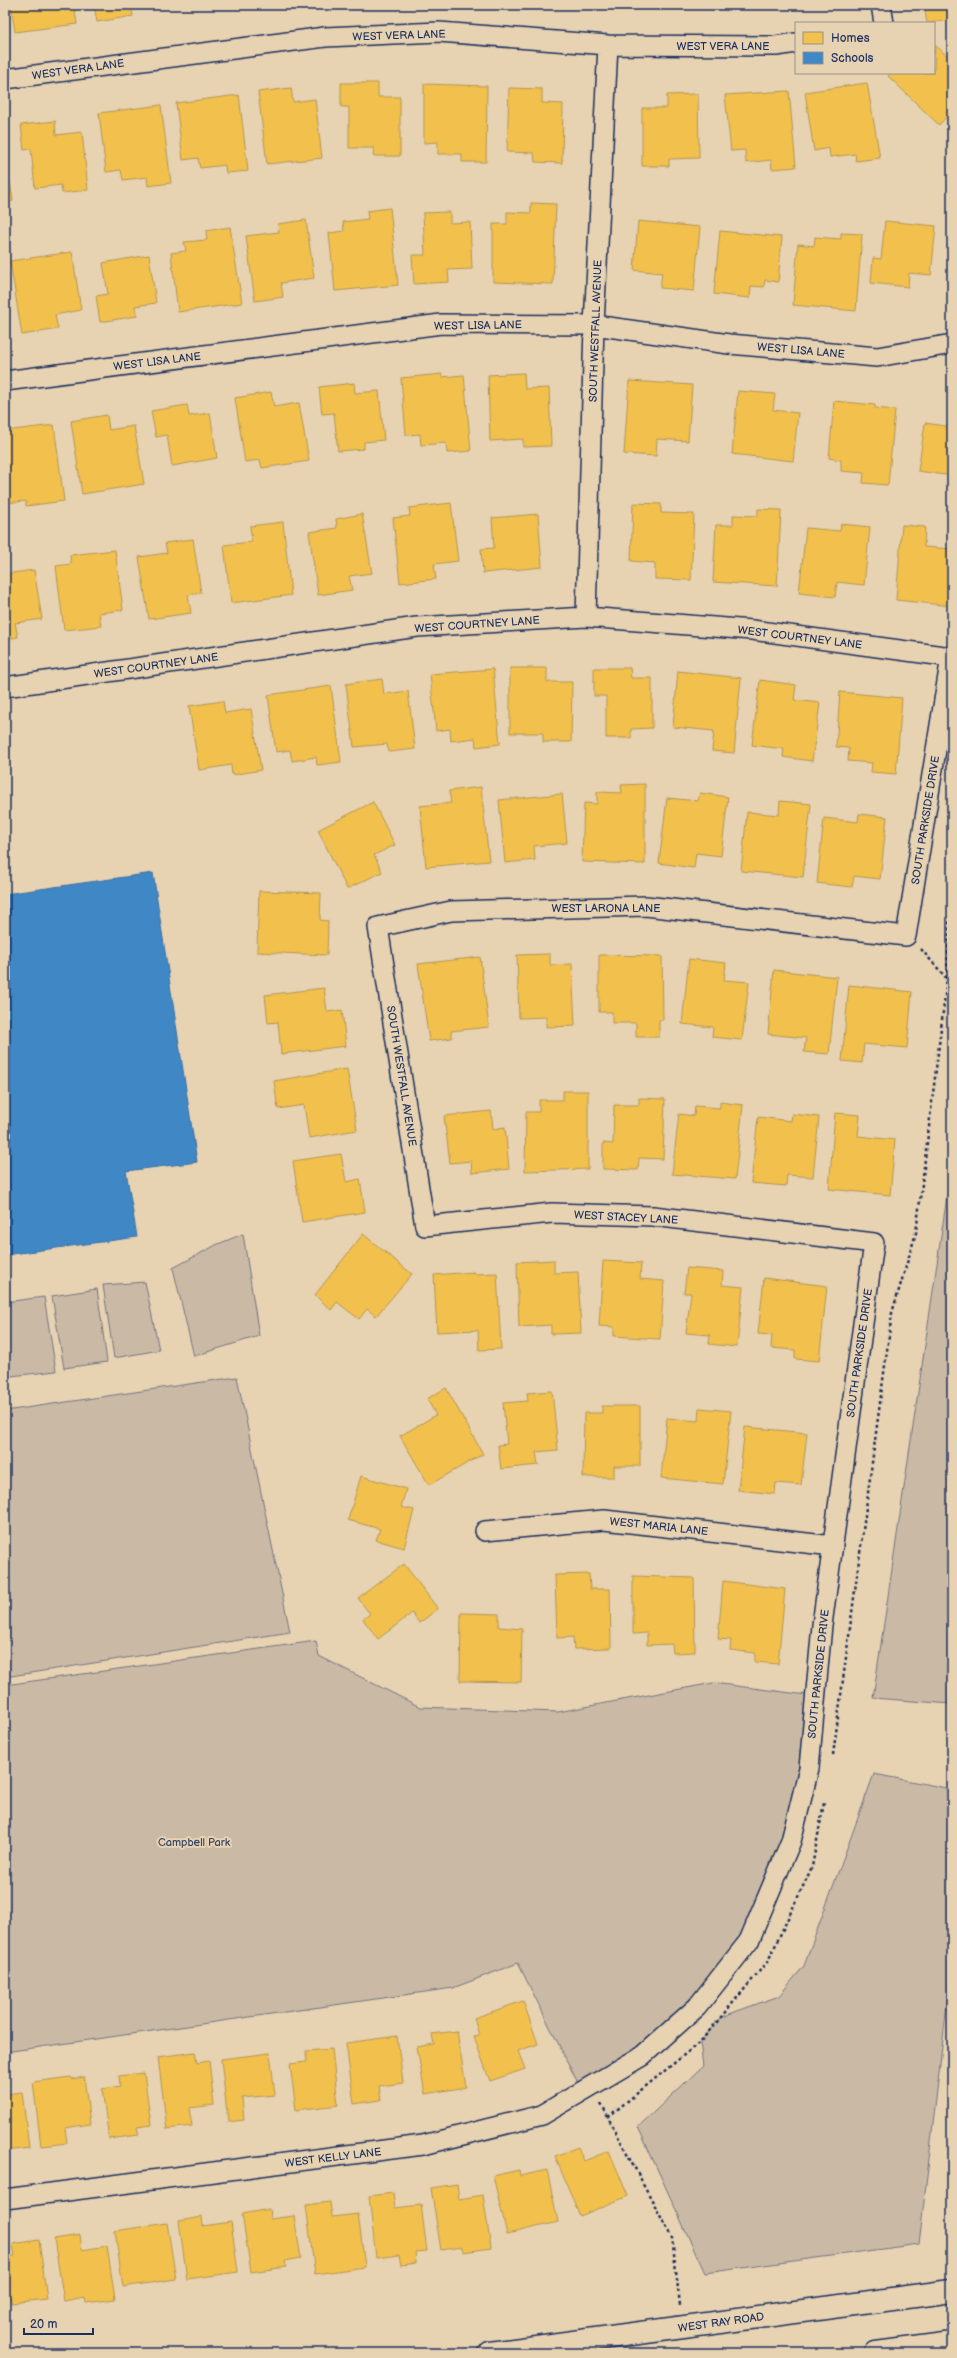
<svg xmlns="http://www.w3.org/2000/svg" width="957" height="2358" viewBox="0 0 957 2358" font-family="'Balsamiq Sans',sans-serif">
  <rect width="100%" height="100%" fill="#e7d2b1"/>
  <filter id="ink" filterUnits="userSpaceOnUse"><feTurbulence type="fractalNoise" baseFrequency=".025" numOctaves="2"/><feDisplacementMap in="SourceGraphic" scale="8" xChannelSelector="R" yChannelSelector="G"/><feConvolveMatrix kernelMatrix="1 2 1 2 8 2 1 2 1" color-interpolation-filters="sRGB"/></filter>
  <g filter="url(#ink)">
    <path fill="#cabaa5" stroke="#727482" d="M 952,1162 L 952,1704 L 873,1698 Z
      M 243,1234 L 259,1336 L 194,1356 L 173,1268 L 218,1244 Z
      M 145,1282 L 159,1350 L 114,1358 L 103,1285 Z
      M 97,1289 L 107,1362 L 64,1368 L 52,1296 Z
      M 44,1297 L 56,1371 L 11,1376 L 5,1341 L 5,1302 Z
      M 237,1377 L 290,1632 L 5,1677 L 5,1411 Z
      M 316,1641 L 319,1656 L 420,1707 L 558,1712 L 713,1683 L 815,1696 L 809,1768 L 749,1941 L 697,2007 L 582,2091 L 518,1963 L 453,1988 L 5,2052 L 5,1685 Z
      M 874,1774 L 946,1788 L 952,1820 L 952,1962 L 919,2244 L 705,2273 L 638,2127 L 703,2066 L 700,2042 L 721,2017 L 779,1996 L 804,1966 Z"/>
    <path fill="#f2c14e" stroke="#b29553" d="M 11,5 L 74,5 L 77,24 L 15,32 Z
      M 94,5 L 131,5 L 133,16 L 97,22 Z
      M 924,5 L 952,5 L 952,20 L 927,23 Z
      M 935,45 L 952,60 L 952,111 L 939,125 L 888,76 L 891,73 L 934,73 Z
      M 341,83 L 378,83 L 378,97 L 400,97 L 400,156 L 373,156 L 374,148 L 349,148 L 349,107 L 341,107 Z
      M 867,83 L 880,158 L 856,161 L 855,154 L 830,157 L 829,148 L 814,151 L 805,92 Z
      M 424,84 L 487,86 L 486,162 L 462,162 L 462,154 L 438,154 L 438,142 L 424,143 Z
      M 291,88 L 293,102 L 315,99 L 322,158 L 267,164 L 258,92 Z
      M 509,88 L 542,89 L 542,103 L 563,104 L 562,163 L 535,162 L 534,153 L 507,152 Z
      M 789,91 L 796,167 L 772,169 L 771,160 L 746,163 L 745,150 L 731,151 L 725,95 Z
      M 698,94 L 699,158 L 669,159 L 669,166 L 642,166 L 642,108 L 667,108 L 667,95 Z
      M 239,95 L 248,171 L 226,173 L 225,165 L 200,168 L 198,158 L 183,160 L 176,103 Z
      M 161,105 L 171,183 L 148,186 L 147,177 L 123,180 L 121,170 L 106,172 L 99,113 Z
      M 55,121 L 56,135 L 82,132 L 88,190 L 62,193 L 61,185 L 35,188 L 31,149 L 24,150 L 21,125 Z
      M 5,148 L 13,201 L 5,203 Z
      M 531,203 L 556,204 L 553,284 L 493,282 L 493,224 L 507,224 L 507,212 L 531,213 Z
      M 390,208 L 398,285 L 335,291 L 329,233 L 344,231 L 343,222 L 368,219 L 367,211 Z
      M 450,212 L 450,223 L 470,222 L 472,269 L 448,270 L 449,282 L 414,284 L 412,255 L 425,255 L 423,213 Z
      M 306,220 L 314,278 L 281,283 L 283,297 L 255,301 L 246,236 L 279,232 L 278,224 Z
      M 638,221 L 700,227 L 694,291 L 660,288 L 662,273 L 634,270 Z
      M 885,221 L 936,226 L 931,275 L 909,273 L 908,287 L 871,283 L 873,258 L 881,259 Z
      M 230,227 L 242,303 L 178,312 L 171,253 L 186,251 L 184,242 L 207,240 L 206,231 Z
      M 720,231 L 782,237 L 778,282 L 765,280 L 764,287 L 751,286 L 750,298 L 714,294 Z
      M 841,233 L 862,234 L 856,311 L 793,305 L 798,244 L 814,246 L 815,237 L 841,239 Z
      M 72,252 L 81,310 L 55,315 L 58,329 L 22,335 L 10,261 Z
      M 149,255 L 156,303 L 135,306 L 137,316 L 100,322 L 96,296 L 108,294 L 103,263 Z
      M 524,373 L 525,389 L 549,388 L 551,446 L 523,447 L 523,439 L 490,441 L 488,375 Z
      M 442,374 L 442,377 L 464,375 L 471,451 L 447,453 L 446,443 L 421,445 L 420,434 L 406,435 L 401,378 Z
      M 629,381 L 692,385 L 688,441 L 657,439 L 656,456 L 624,454 Z
      M 354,383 L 355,393 L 379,391 L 384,440 L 364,442 L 364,449 L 338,451 L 334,413 L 322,414 L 319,387 Z
      M 738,391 L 775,394 L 773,410 L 798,413 L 793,461 L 732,454 Z
      M 271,392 L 274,407 L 299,403 L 309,461 L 262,468 L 260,460 L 245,462 L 235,398 Z
      M 834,401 L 875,405 L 875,408 L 895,410 L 888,485 L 863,483 L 864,473 L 841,471 L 841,460 L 829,458 Z
      M 187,405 L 189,416 L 210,413 L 217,458 L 172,466 L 167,435 L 156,437 L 151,411 Z
      M 107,415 L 109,430 L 134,426 L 144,484 L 82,494 L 71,421 Z
      M 925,423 L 952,427 L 952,476 L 918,471 Z
      M 54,425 L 64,501 L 26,506 L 26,501 L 5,503 L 5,431 Z
      M 451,503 L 458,561 L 434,564 L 436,579 L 400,583 L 393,518 L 410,516 L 409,508 Z
      M 633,503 L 661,504 L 661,513 L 694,514 L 691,580 L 655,579 L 655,563 L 631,561 Z
      M 758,509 L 781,510 L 777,586 L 713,582 L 716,525 L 733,525 L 733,515 L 758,516 Z
      M 362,514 L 372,573 L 349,576 L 352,590 L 318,595 L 309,532 L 337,528 L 336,519 Z
      M 538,514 L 542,567 L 483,573 L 481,549 L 494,548 L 492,518 Z
      M 283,522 L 291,595 L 231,603 L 224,545 L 252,542 L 250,526 Z
      M 841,524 L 870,527 L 864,585 L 837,582 L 835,597 L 799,593 L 806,528 L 840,531 Z
      M 902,525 L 925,527 L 924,547 L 952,549 L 952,606 L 896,600 Z
      M 193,539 L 201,593 L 188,595 L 191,613 L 149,619 L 139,557 L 167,553 L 165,543 Z
      M 115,550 L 123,610 L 99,613 L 101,626 L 64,630 L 56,566 L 71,564 L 70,555 Z
      M 34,570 L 42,619 L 15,623 L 18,637 L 5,639 L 5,574 Z
      M 510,668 L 547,668 L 547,682 L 572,682 L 571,742 L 543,742 L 543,733 L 510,733 Z
      M 594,668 L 630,668 L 631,678 L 652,678 L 652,728 L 631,729 L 631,738 L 606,738 L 606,696 L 594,696 Z
      M 493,669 L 500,744 L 476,747 L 475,738 L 451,741 L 450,729 L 436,731 L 430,674 Z
      M 678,671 L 741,678 L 734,753 L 712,751 L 714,731 L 673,727 Z
      M 382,679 L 384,694 L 408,691 L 415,749 L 389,752 L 387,744 L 354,747 L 346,684 Z
      M 760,680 L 796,685 L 794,700 L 820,703 L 812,761 L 783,757 L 784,749 L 752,745 Z
      M 331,686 L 341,762 L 317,765 L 316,757 L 292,761 L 290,750 L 276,752 L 268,695 Z
      M 840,692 L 902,698 L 896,774 L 871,772 L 872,763 L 848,761 L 849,748 L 836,747 Z
      M 223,701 L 225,713 L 251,709 L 261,770 L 232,775 L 231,765 L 199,770 L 189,706 Z
      M 645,784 L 645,864 L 582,862 L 584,803 L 597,804 L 597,792 L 622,793 L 621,785 Z
      M 481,787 L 489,861 L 426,867 L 420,806 L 451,803 L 449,791 Z
      M 700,793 L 728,797 L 721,856 L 696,853 L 694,868 L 659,863 L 667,798 L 698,801 Z
      M 562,794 L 567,843 L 534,846 L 535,860 L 505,863 L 499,800 Z
      M 780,801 L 811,804 L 803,877 L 741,871 L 747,812 L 779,815 Z
      M 373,802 L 395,845 L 374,855 L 382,872 L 347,889 L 318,830 Z
      M 859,814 L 887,817 L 880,879 L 854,876 L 852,887 L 817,883 L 824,818 L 858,822 Z
      M 259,891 L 321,893 L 320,920 L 328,921 L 327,955 L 257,952 Z
      M 550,954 L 550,965 L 572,964 L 575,1026 L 546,1027 L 546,1017 L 519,1018 L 517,955 Z
      M 599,955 L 662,956 L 663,1020 L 659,1020 L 659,1037 L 636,1037 L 636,1023 L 612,1023 L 612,1012 L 599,1012 Z
      M 480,957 L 489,1027 L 451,1031 L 452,1038 L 429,1041 L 418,964 Z
      M 689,959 L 726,963 L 724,980 L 749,982 L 742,1040 L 712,1037 L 713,1027 L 682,1024 Z
      M 774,970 L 837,977 L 829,1054 L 804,1052 L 806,1038 L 768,1034 Z
      M 849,985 L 912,992 L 907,1048 L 864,1044 L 862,1063 L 842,1061 Z
      M 324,988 L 327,1012 L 342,1010 L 346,1046 L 281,1054 L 278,1022 L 268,1023 L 265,995 Z
      M 347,1069 L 357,1130 L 309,1138 L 304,1105 L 278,1109 L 274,1081 Z
      M 563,1091 L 588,1091 L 588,1169 L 525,1171 L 526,1112 L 539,1112 L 539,1100 L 563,1100 Z
      M 639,1098 L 665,1099 L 663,1159 L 639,1158 L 638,1170 L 603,1169 L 603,1143 L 613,1144 L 614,1105 L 639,1105 Z
      M 720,1102 L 743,1105 L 735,1179 L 672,1174 L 679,1114 L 694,1116 L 695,1106 L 720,1108 Z
      M 491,1111 L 493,1129 L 505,1127 L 509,1169 L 472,1173 L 471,1161 L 450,1163 L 444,1116 Z
      M 835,1113 L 860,1115 L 858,1136 L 895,1140 L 890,1195 L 829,1189 Z
      M 792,1114 L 819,1117 L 813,1177 L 787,1175 L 786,1186 L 751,1183 L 758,1117 L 791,1121 Z
      M 341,1154 L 346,1182 L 360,1179 L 365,1212 L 302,1222 L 293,1161 Z
      M 363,1234 L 412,1274 L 376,1316 L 367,1309 L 359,1319 L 337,1302 L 331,1310 L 315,1295 Z
      M 554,1260 L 554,1273 L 578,1272 L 581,1333 L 551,1334 L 551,1325 L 519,1327 L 517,1262 Z
      M 603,1261 L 641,1263 L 640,1279 L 664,1281 L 660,1339 L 614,1336 L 614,1327 L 599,1326 Z
      M 687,1268 L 723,1271 L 722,1285 L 743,1287 L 737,1347 L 709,1344 L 710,1335 L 686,1333 L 691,1293 L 684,1293 Z
      M 474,1272 L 474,1274 L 497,1273 L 501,1349 L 479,1350 L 478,1330 L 437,1332 L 434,1275 Z
      M 764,1278 L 827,1286 L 819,1361 L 795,1359 L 795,1350 L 771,1348 L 772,1335 L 758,1334 Z
      M 446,1388 L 483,1454 L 429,1485 L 400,1436 L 436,1415 L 427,1399 Z
      M 552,1391 L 558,1450 L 536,1452 L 538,1465 L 501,1469 L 498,1445 L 507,1444 L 503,1403 L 528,1401 L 527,1393 Z
      M 602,1406 L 640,1406 L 640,1466 L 614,1466 L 614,1477 L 583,1477 L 584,1413 L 602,1413 Z
      M 699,1408 L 731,1411 L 723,1484 L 661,1478 L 667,1418 L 698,1421 Z
      M 745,1427 L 807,1433 L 801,1485 L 776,1483 L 775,1494 L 738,1490 Z
      M 361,1476 L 406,1489 L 401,1507 L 414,1510 L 404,1548 L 376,1540 L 380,1529 L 348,1520 Z
      M 404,1564 L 438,1609 L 419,1623 L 412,1613 L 378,1639 L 363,1619 L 370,1614 L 358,1598 Z
      M 589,1574 L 590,1589 L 610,1589 L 611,1648 L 574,1649 L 573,1637 L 557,1638 L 555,1575 Z
      M 633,1576 L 694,1578 L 695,1652 L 673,1653 L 672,1644 L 647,1645 L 647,1633 L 633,1634 Z
      M 723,1581 L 785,1589 L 778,1664 L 755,1662 L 755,1653 L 730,1650 L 731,1640 L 718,1639 Z
      M 461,1613 L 499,1614 L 499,1627 L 522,1629 L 521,1682 L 460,1681 Z
      M 523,2001 L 538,2044 L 518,2051 L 525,2069 L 490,2081 L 474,2037 L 479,2035 L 474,2018 Z
      M 457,2031 L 466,2087 L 425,2094 L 417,2047 L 434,2044 L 432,2034 Z
      M 397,2036 L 403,2083 L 379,2086 L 381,2100 L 354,2104 L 346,2043 Z
      M 332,2049 L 338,2105 L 296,2110 L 290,2064 L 307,2062 L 306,2051 Z
      M 195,2052 L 197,2063 L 209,2061 L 214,2105 L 189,2108 L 192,2126 L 167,2129 L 158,2057 Z
      M 270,2053 L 275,2095 L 242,2098 L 244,2120 L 228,2122 L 221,2059 Z
      M 144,2073 L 151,2125 L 137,2127 L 139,2135 L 109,2139 L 102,2089 L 120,2086 L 119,2076 Z
      M 71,2077 L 72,2079 L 84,2077 L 90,2124 L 65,2128 L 67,2143 L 41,2146 L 33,2082 Z
      M 22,2092 L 29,2148 L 5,2151 L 5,2094 Z
      M 578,2147 L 584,2161 L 609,2151 L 628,2196 L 580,2216 L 555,2156 Z
      M 519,2170 L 520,2176 L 547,2170 L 558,2222 L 507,2234 L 493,2176 Z
      M 457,2184 L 459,2199 L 483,2195 L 491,2248 L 463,2252 L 462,2247 L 441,2250 L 431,2188 Z
      M 393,2193 L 395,2208 L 421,2205 L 427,2251 L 415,2252 L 416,2263 L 401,2265 L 399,2255 L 376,2258 L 369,2196 Z
      M 330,2202 L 332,2217 L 358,2214 L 365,2267 L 315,2274 L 306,2205 Z
      M 269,2209 L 270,2219 L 294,2216 L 301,2258 L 285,2261 L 286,2267 L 251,2272 L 242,2214 Z
      M 202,2217 L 203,2226 L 231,2222 L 238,2272 L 187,2279 L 179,2221 Z
      M 167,2223 L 176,2279 L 123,2287 L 115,2231 Z
      M 80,2235 L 82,2250 L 107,2246 L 115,2299 L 86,2303 L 85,2297 L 64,2301 L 54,2239 Z
      M 39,2240 L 47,2299 L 11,2303 L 11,2298 L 5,2299 L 5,2257 L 15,2256 L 13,2244 Z"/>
    <path fill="#3f88c5" stroke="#346da6" d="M 153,873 L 197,1162 L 126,1171 L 137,1237 L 5,1255 L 5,894 Z"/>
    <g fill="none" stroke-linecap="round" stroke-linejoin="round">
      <g stroke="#1b2f5e" stroke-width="22">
        <path id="street" d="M 881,5 L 884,23
          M 5,79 L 325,37 L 439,32 L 608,45 L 776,46 L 796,43
          M 5,381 L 441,324 L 594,325 L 729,344 L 877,357 L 952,344
          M 586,617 L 594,325 L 608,45
          M 5,687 L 417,627 L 586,617 L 752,630 L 951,657 L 906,936 L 646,906 L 451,911 L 378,927 L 425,1226 L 552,1213 L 653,1216 L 874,1243 L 822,1625 L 809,1768 L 791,1841 L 749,1941 L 697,2007 L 642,2056 L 542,2115 L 423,2145 L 5,2199
          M 485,1531 L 604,1520 L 833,1546"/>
      </g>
      <g stroke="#1b2f5e" stroke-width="25">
        <path id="primary" d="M 490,2353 L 952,2291
          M 876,2353 L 952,2343"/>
      </g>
      <path stroke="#1b2f5e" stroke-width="2.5" stroke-dasharray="3 3" stroke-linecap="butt" d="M 921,949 L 947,979
        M 833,1755 L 892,1313 L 916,1233 L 947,979 L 952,851
        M 601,2104 L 672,2238 L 680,2305
        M 608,2117 L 700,2042 L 768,1961 L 812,1867 L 824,1803"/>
      <use href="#street" stroke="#e7d2b1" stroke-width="19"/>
      <use href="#primary" stroke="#e7d2b1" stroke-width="22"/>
    </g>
  </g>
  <g text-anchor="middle" stroke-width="4" stroke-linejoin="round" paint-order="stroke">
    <g font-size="11" fill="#1b2f5e" stroke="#e7d2b1">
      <text transform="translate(399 35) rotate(-2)" y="4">WEST VERA LANE</text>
      <text x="723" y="50">WEST VERA LANE</text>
      <text transform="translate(78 69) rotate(-8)" y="4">WEST VERA LANE</text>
      <text transform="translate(478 325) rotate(-1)" y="4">WEST LISA LANE</text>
      <text transform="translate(595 331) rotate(-88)" y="4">SOUTH WESTFALL AVENUE</text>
      <text transform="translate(801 350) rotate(5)" y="4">WEST LISA LANE</text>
      <text transform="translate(157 361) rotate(-7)" y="4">WEST LISA LANE</text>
      <text transform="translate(477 624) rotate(-4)" y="4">WEST COURTNEY LANE</text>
      <text transform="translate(800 637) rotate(7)" y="4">WEST COURTNEY LANE</text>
      <text transform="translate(156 665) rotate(-8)" y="4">WEST COURTNEY LANE</text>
      <text transform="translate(925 820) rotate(-81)" y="4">SOUTH PARKSIDE DRIVE</text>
      <text x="606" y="912">WEST LARONA LANE</text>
      <text transform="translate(402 1076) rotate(81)" y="4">SOUTH WESTFALL AVENUE</text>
      <text transform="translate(626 1217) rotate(3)" y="4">WEST STACEY LANE</text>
      <text transform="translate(859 1353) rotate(-82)" y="4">SOUTH PARKSIDE DRIVE</text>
      <text transform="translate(659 1526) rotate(6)" y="4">WEST MARIA LANE</text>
      <text transform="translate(818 1674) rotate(-84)" y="4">SOUTH PARKSIDE DRIVE</text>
      <text transform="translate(333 2157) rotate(-7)" y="4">WEST KELLY LANE</text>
      <text transform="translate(721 2322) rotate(-8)" y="4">WEST RAY ROAD</text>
    </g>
    <g font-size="11" fill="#354469" stroke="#e7d2b1">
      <text x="194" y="1846">Campbell Park</text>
    </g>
  </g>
  <rect width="957" height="2358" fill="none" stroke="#e7d2b1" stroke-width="20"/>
  <rect x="10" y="10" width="937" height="2338" fill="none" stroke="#1b2f5e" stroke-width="1.5" filter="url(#ink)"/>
  <rect x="795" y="22" width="140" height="52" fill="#e7d2b1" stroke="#959190"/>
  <rect x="803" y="32" width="20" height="12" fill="#f2c14e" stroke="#959190"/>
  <text x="831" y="42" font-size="12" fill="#1b2f5e">Homes</text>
  <rect x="803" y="52" width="20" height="12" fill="#3f88c5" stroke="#959190"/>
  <text x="831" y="62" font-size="12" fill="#1b2f5e">Schools</text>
  <path d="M24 2328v6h69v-6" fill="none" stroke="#1b2f5e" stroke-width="2"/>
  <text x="30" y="2328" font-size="12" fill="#1b2f5e" stroke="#e7d2b1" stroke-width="3" paint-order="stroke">20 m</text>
</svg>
